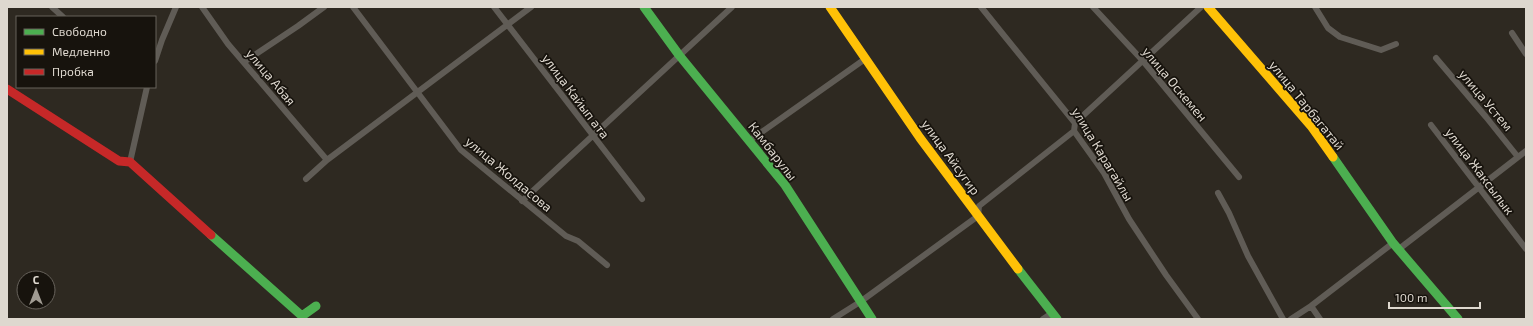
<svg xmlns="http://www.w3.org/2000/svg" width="1533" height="326" viewBox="0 0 1533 326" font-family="'Exo 2',sans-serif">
  <rect width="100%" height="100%" fill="#2e2921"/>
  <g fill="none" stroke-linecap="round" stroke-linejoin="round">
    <path stroke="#605c56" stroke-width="6" d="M 52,7 L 63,17
      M 202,7 L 228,44 L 327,160
      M 353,7 L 461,150 L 566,236 L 578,241 L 607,265
      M 494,7 L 642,199
      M 981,7 L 1075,123 L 1074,131 L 1104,173 L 1129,219 L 1166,275 L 1198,319
      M 1093,7 L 1143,61 L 1239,177
      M 1315,7 L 1328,28 L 1340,37 L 1381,50 L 1396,44
      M 1512,33 L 1526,54
      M 1436,58 L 1486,117 L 1518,157
      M 155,61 L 162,40 L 176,7
      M 244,62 L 298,26 L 324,7
      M 1075,123 L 1201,7
      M 1431,125 L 1526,249
      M 749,141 L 865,59
      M 130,162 L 147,87
      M 306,179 L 327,160 L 531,7
      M 1218,193 L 1229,213 L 1248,256 L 1283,319
      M 522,201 L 732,7
      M 1399,249 L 1526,151
      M 1311,306 L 1320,319
      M 833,319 L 860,302 L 978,216 L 979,206 L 1074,131
      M 1043,319 L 1052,313
      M 1291,319 L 1311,306 L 1393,243"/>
    <path stroke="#4caf50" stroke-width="9" d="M 644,7 L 679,55 L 785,185 L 872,319
      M 1333,157 L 1393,243 L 1458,319
      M 211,235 L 302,316 L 316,306
      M 1018,269 L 1057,319"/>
    <path stroke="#ffc107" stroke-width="9" d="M 830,7 L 920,138 L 1018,269
      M 1208,7 L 1311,126 L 1333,157"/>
    <path stroke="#c62828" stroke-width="9" d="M 7,89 L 119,161 L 130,162 L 211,235"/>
  </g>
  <g text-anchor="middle" stroke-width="3.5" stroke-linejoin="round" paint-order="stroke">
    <g font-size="13" fill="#ded8cf" stroke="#17130d">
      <text transform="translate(271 77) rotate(50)" y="5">улица Абая</text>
      <text transform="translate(1175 84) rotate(50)" y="5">улица Оскемен</text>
      <text transform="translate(576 96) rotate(53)" y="5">улица Кайып ата</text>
      <text transform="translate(1486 100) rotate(50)" y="5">улица Устем</text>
      <text transform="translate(1307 105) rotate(51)" y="5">улица Тарбагатай</text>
      <text transform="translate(773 151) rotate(52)" y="5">Камбарулы</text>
      <text transform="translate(1103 154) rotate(59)" y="5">улица Карагайлы</text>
      <text transform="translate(951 157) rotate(54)" y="5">улица Айсугир</text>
      <text transform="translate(1480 171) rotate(53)" y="5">улица Жаксылык</text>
      <text transform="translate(509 174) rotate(40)" y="5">улица Жолдасова</text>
    </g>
  </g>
  <rect width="1533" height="326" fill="none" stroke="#ded8cf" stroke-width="16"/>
  <rect x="16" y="16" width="140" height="72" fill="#17130d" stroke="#67625b"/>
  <rect x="24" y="29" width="20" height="6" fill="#4caf50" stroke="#67625b"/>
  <text x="52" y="36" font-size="12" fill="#ded8cf">Свободно</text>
  <rect x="24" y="49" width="20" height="6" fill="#ffc107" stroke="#67625b"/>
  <text x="52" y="56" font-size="12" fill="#ded8cf">Медленно</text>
  <rect x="24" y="69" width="20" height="6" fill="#c62828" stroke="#67625b"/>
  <text x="52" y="76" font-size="12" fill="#ded8cf">Пробка</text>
  <g transform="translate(36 290)"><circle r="19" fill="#17130d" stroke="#67625b"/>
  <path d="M0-3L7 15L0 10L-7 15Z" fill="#a09b92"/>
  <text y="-6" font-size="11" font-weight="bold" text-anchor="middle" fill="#ded8cf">С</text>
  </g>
  <path d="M1389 302v6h91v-6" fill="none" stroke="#ded8cf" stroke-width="2"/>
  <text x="1395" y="302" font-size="12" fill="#ded8cf" stroke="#17130d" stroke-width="3" paint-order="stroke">100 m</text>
</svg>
